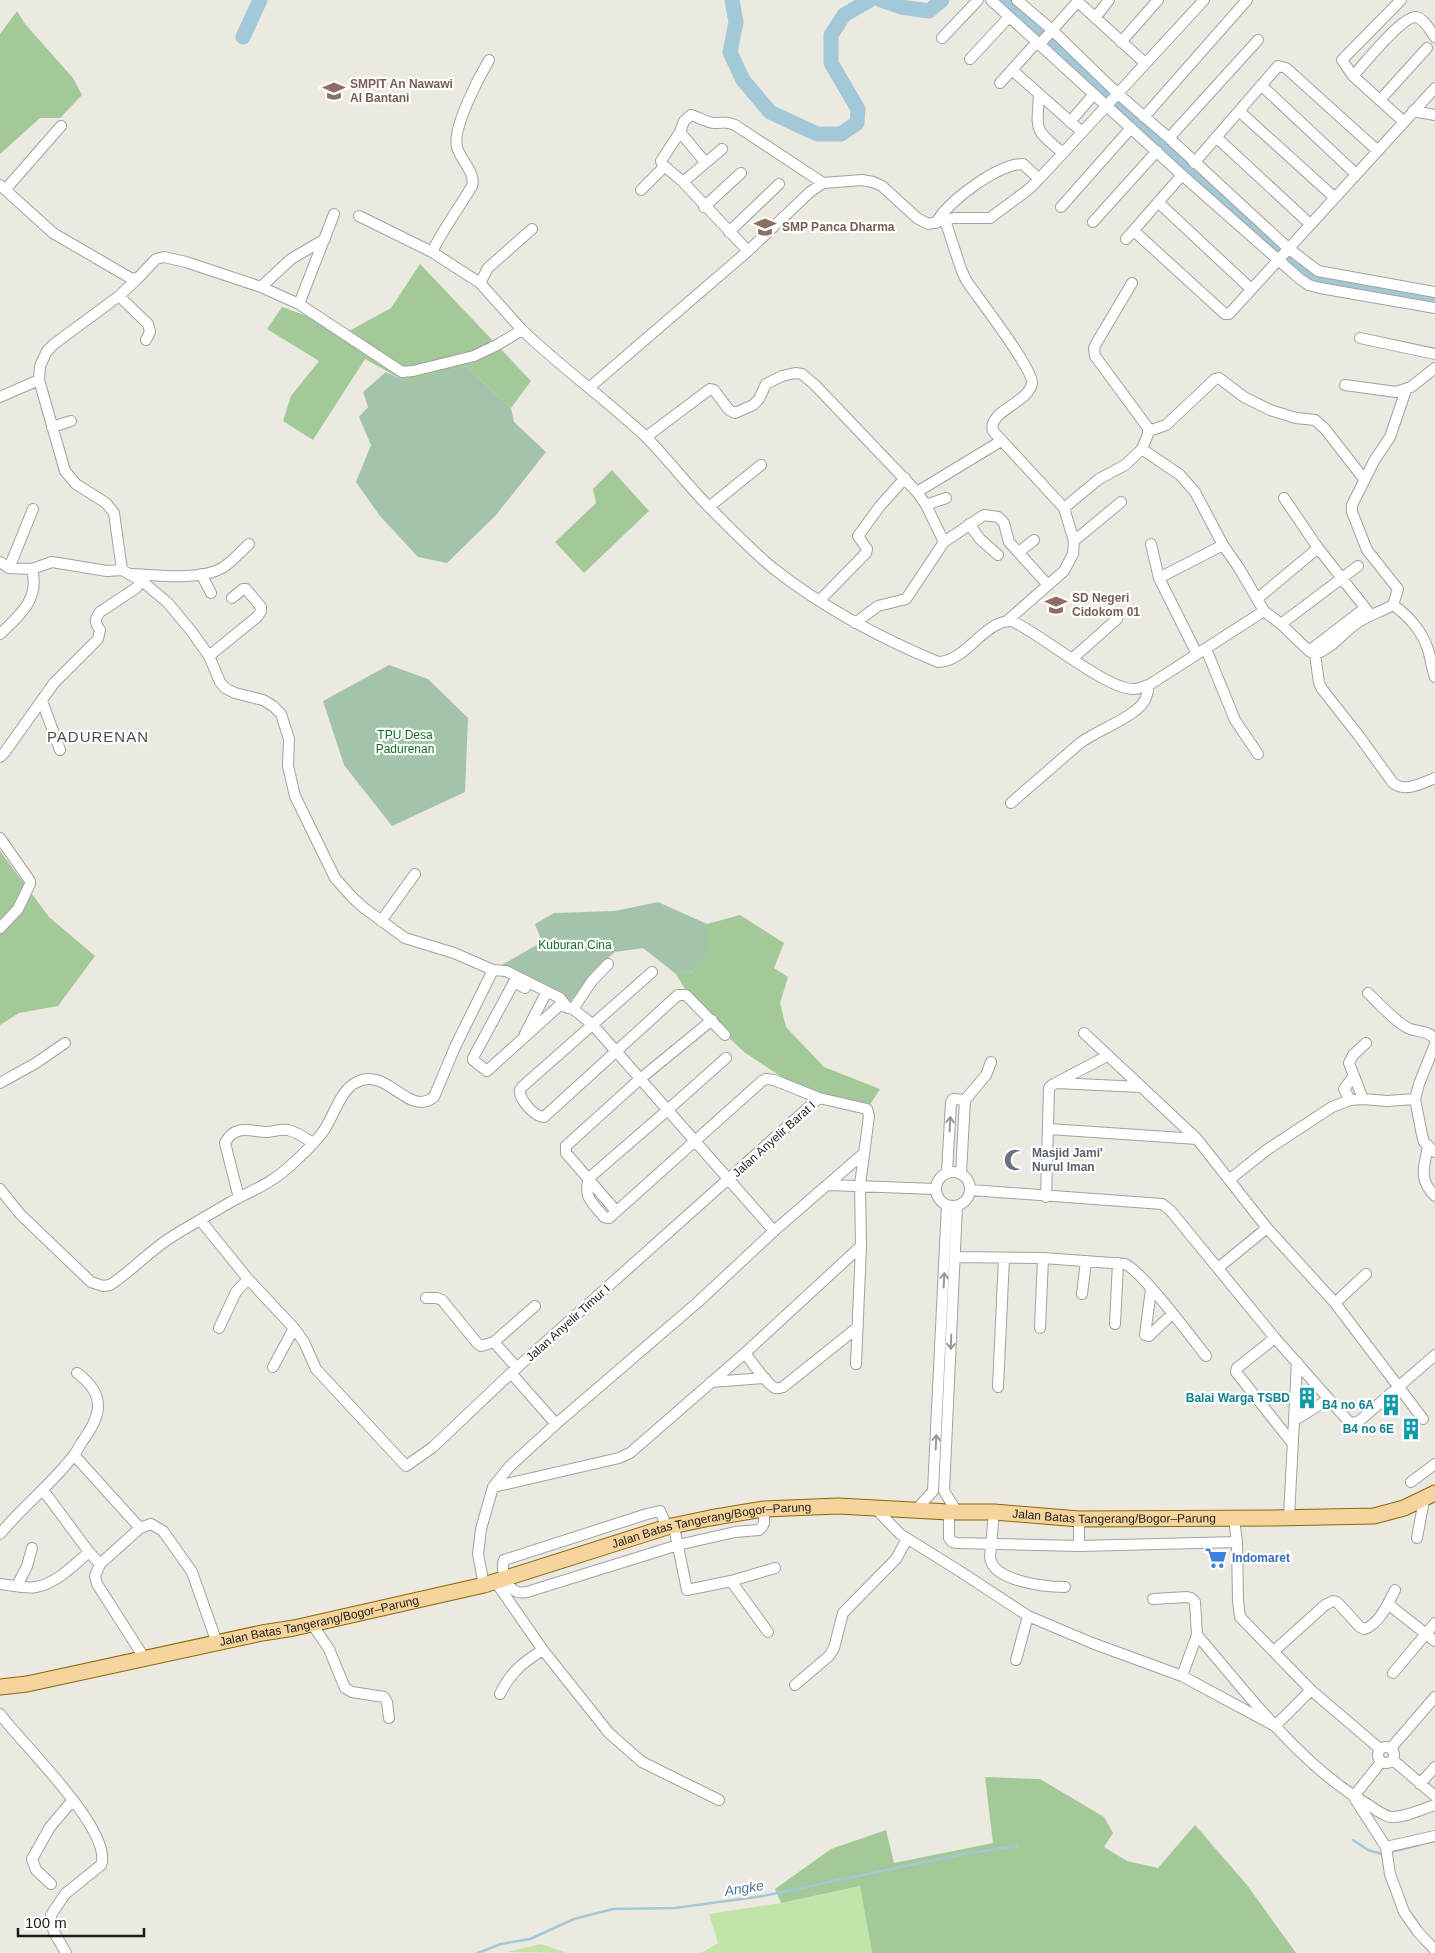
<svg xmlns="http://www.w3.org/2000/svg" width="1435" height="1953" viewBox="0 0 1435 1953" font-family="Arial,sans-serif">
  <rect width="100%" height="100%" fill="#ece9e1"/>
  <path fill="#c1e4a9" d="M 860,1886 L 872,1953 L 701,1953 L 718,1943 L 709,1914 L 781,1903 Z
    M 541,1944 L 567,1953 L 507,1952 Z"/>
  <path fill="#a3c998" d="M 17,11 L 25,24 L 73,78 L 82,95 L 60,118 L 40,118 L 0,154 L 0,34 Z
    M 420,264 L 531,381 L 511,408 L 466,366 L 410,384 L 365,359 L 313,440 L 283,421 L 291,396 L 319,361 L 267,329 L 282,307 L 349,331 L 391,308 Z
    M 612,470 L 649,511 L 584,573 L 555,542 L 596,503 L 593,489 Z
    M 0,851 L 49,917 L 95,956 L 58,1006 L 19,1013 L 0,1025 Z
    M 740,915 L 784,943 L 774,968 L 788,977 L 780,1003 L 786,1027 L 824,1067 L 880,1089 L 868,1108 L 800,1089 L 744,1052 L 694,1004 L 676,974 L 694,971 L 707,950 L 707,924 Z
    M 985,1777 L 1040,1779 L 1104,1817 L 1113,1833 L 1104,1847 L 1127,1861 L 1158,1868 L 1195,1825 L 1247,1885 L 1296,1953 L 872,1953 L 860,1886 L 781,1903 L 775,1889 L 831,1849 L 886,1830 L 894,1863 L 993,1843 Z"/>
  <path fill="#a3c3aa" d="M 466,366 L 511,408 L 514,422 L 546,452 L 496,515 L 447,563 L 418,557 L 380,516 L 356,482 L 371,445 L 359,417 L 368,407 L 363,392 L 386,372 L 410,383 Z
    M 389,665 L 428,679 L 468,718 L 465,792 L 392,826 L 344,765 L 323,701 Z
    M 658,902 L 707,924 L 708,950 L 694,971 L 676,974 L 643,948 L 615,952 L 593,971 L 567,1006 L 493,970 L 542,942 L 535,924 L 554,913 L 615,911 Z"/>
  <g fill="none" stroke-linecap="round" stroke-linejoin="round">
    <path stroke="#a3c8d7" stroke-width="2.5" d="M 1353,1840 L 1368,1850 L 1382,1854
      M 1391,1852 L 1418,1845
      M 478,1953 L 501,1944 L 530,1939 L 574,1919 L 613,1909 L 675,1908 L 763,1896 L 958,1855 L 1017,1846"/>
    <path stroke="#a3c8d7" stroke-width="15" d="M 732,0 L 736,22 L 730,52 L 743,80 L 770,112 L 817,134 L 841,134 L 857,123 L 858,109 L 831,63 L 831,35 L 844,15 L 870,0
      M 881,0 L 901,7 L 929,11 L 942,0
      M 1004,0 L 1306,273 L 1317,279 L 1435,299
      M 243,37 L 260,0"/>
    <g stroke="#a2a2a2" stroke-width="12">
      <path id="minor" d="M 991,0 L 1182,175 L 1300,279 L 1309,285 L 1320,288 L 1435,308
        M 1017,0 L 1051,29 L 1117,93 L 1169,138 L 1288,248 L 1318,271 L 1435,292
        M 1401,0 L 1342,60 L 1353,76 L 1403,121
        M 1077,1 L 1145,63
        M 1095,18 L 1109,0
        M 942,38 L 978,0
        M 1121,42 L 1158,0
        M 1040,44 L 1079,0
        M 970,59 L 1009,17
        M 1012,70 L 1082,132
        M 1353,76 C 1364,64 1402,16 1416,17 C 1425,19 1430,31 1435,37
        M 1000,83 L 1037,42
        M 1261,85 L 1356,174
        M 1039,94 C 1037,132 1033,128 1063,153
        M 1380,100 L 1427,48
        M 1239,111 L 1334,197
        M 1413,111 L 1435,115
        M 1144,117 L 1247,0
        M 1070,122 L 1094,94
        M 680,132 L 705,162
        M 1216,137 L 1310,224
        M 1169,138 L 1258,40
        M 1194,163 L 1278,66 L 1286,68 L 1378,151
        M 683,182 L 722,149
        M 0,185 L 53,233 L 132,279 L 138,278 L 156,259 L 164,257 L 186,262 L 261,287 L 299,304 L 402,372 L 413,371 L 474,356 L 497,345 L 522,330 C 561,367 605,399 645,436 C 668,459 688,486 711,509 C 731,529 752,551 774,569 C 824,608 880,638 938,662 C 966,662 984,620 1012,621 C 1041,634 1107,690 1134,689 C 1139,689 1144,686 1149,685 L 1264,611 L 1281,624 L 1309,651 L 1315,654 C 1332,649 1342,633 1357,623 C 1368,615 1381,612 1393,605 C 1409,616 1424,633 1429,653 C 1431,661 1432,669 1435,677
        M 5,190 L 61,126
        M 641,190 L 664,167
        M 1158,202 L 1251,289
        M 704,207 L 741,173
        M 1061,207 L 1131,128
        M 359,216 L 432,252 L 480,283 L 522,330
        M 945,220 L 961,269 L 966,280 C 977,297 1033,368 1032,383 C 1029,403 987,411 993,431 L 1064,508 L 1074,541 L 1073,554 L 1064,571 L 1007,621
        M 1093,222 L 1157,151
        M 936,223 C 948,201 998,164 1023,164 L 1039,179
        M 1134,231 L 1225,314 L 1229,314 L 1435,88
        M 729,232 L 779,184
        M 1126,239 L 1182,175
        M 748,251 L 683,182 L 662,164 L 661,161 L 680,132 L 684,121 L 691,115 C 699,117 707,123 715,123 C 724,123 725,121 735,125 L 823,183
        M 432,252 C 443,229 459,208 472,186 C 476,172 460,160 457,147 C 452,128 479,77 489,60
        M 480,283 L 488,268 L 532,229
        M 1132,283 L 1097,342 L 1094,348 L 1095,356 L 1148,428 L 1148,434 L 1142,449 L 1180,475 L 1195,492 L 1223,545 L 1239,568 L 1264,611
        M 261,287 L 291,259 L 325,239
        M 119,296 L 148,324 L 150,332 L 146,340
        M 299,304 L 334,214
        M 1360,338 L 1435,354
        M 1345,385 L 1396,392 L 1411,387 L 1435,368
        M 590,387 L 748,251 L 810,192 L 823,183 L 862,180 L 873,182 L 882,186 L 917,218 L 928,224 L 954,218 L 990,218 L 1029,189 L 1039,179 L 1204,0
        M 0,397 L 39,380
        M 52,427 L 71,421
        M 1149,431 L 1166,425 L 1215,379 L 1219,378 L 1244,397 L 1270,410 L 1296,418 L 1315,420 L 1325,429 L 1364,479
        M 646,437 L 710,389 L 714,390 L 729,410 L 735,413 L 753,405 L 759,399 L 766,384 L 782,376 L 795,373 L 802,374 L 815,385 L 917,492 L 926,505 L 944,542 L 984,515 L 998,517 L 1004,523 L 1009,542 L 1048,585
        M 917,492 L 1001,441
        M 1284,498 L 1318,548 L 1370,614
        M 926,505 L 946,498
        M 709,507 L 761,465
        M 1064,508 L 1099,479 L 1125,465 L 1142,449
        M 969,524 L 980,539 L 998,555
        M 1074,541 L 1121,502
        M 1151,544 L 1159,578 L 1197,654
        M 1019,552 L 1034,540
        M 0,562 L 9,568 L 32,569 L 52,562 L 107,571 L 122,570 L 142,581 L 168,603 L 192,632 L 209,656 L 220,682 L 225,688 L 235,693 L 263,700 L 273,706 L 281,714 L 289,739 L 288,766 L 295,796 L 335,878 L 352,897 L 364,908 L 405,938 L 454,953 L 493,970 L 506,971 L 560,998 L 568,1008
        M 9,568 L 33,509
        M 122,570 L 114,513 L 106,503 L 76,484 L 65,471 L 39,380 L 40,366 L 47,351 L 54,344 L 119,296 L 136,280
        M 132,574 C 158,575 199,581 222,568 C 232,562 240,552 249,544
        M 201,574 L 211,593
        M 1159,578 L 1223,545
        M 1257,599 L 1318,548
        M 819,601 L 866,553 L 867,549 L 858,536 L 880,506 L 905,478
        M 1393,605 L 1398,589 L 1367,550 L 1352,512 L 1352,505 L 1374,461 L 1390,437 L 1406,390
        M 855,623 L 878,606 L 906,599 L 944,542
        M 1281,624 L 1358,566
        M 0,634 C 20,615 40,599 32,569
        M 1206,649 L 1235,720 L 1258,754
        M 1309,651 L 1365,608
        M 1315,654 L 1319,683 L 1322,689 L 1359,736 L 1393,783 C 1405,793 1422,783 1435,778
        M 209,656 L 257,617 L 261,611 L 261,607 L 246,589 L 243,589 L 232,598
        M 1073,658 L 1117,619
        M 42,701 L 60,750
        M 0,757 L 5,752 L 54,683 L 98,639 L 100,630 C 95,623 94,620 100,612 L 136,588 L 142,581
        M 1011,803 L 1080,743 C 1096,731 1132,718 1143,703 C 1147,698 1148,691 1149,685
        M 0,838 L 30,881 L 30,884 L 18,909 L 0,928
        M 381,921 L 415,874
        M 652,972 L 522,1087 L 520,1090 C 519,1100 535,1117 544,1117 L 678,995 L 686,995 L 725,1035
        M 525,988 L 514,982 L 473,1058 L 473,1060 L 487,1071 L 560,1005
        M 1368,993 C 1379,1003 1396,1023 1410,1029 C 1419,1032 1429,1031 1435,1039
        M 562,1006 L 573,1009 L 592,1024 L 774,1231
        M 573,1009 L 592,981 L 608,964
        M 1084,1033 L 1197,1139 L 1267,1228 L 1335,1303 L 1423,1419
        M 525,1034 L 544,997
        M 1435,1044 L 1419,1084 L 1415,1099 L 1422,1135 L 1424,1142 L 1435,1152
        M 726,1058 L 663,1114 L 589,1178 C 583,1198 592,1202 604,1217 L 609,1218 L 762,1081 L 766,1079 L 774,1080 L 819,1098 L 867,1109 L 869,1116 L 860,1185 L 861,1246 L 856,1364
        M 0,1083 L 36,1063 L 65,1043
        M 1057,1083 L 1140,1087
        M 1363,1099 L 1349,1063 L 1353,1055 L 1366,1043
        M 965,1100 L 986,1075 L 991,1062
        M 1350,1100 L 1344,1089 L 1353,1077
        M 1049,1129 L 1197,1139
        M 1428,1147 C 1424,1167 1418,1179 1435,1196
        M936 1189a17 17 0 1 1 34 0a17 17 0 1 1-34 0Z
        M 947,1172 L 951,1102 L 953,1099 L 965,1100 L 961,1173
        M 1230,1179 L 1268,1149 L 1332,1107 L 1350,1100 L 1363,1099 L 1387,1101 L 1415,1099
        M 828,1185 L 936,1189
        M 0,1189 L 20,1214 L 91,1282 L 103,1286 L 110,1285 C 132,1271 150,1250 173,1236 C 191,1225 210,1214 229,1203 C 250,1191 271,1184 290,1166 C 301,1156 313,1145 322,1133 C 333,1119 339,1092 355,1083 C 387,1064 407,1118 434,1097 L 455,1047 L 493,970
        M 971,1190 L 1162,1204 L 1170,1210 L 1275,1338 L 1350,1423 L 1358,1422 L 1435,1355
        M 1046,1197 L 1049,1088 L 1052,1085 L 1107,1056
        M 239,1198 L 225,1143 C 235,1123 252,1132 268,1132 C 275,1131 281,1129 288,1130 C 297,1132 305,1138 313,1143
        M 957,1206 L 944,1491 L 957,1512
        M 616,1211 L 566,1153 L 566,1146 L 640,1079 L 712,1020
        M 201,1221 L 248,1279 L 294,1328 L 304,1342 L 316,1369 L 406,1466 L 433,1447 L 511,1373 L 819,1098
        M 955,1257 L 1043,1258 L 1125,1264 C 1142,1271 1192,1338 1206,1356
        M 1218,1268 L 1267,1228
        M 1151,1289 L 1145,1335 L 1149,1336 L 1172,1314
        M 1082,1294 L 1086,1261
        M 426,1298 L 437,1298 L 442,1300 L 477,1343 L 481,1346 L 494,1342 L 517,1368
        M 1335,1303 L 1366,1274
        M 1115,1324 L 1118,1263
        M 219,1328 L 236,1292 L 248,1279
        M 1040,1328 L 1043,1258
        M 1275,1338 L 1237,1368 L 1236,1372 L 1293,1444
        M 494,1342 L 535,1306
        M 745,1353 C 750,1360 769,1386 775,1388 C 778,1389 780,1388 783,1387 L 858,1327
        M 273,1367 L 294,1328
        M 511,1373 L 556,1424
        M 711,1382 L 765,1378
        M 998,1387 L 1004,1258
        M 1295,1420 L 1329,1399
        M 74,1455 L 140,1528
        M 1411,1482 L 1435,1464
        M 493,1487 L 619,1458 L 630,1453 L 745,1353 L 861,1246
        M 43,1490 L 89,1552
        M 874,1507 L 900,1534 L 961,1572 L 1028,1616 L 1092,1643 L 1182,1676 L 1275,1726 L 1311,1690
        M 916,1510 L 933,1491 L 947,1205
        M 949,1512 L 949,1538 L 952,1542 L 957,1543 L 1079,1546 L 1237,1542
        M 994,1512 L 990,1557 C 992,1581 1045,1587 1065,1587
        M 1289,1517 L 1297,1362
        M 1079,1519 L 1079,1546
        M 1234,1519 L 1237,1542 L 1238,1600 L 1240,1617 L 1311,1690 L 1380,1749
        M 667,1527 L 660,1511 L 647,1514 L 504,1560 C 500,1569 508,1590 518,1592 C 520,1593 525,1592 527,1592 L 678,1545 L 735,1532 L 759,1530 L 762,1527 L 764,1523 L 764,1509
        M 674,1527 L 687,1590 L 731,1581 L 775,1568
        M 0,1534 C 23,1506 52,1484 74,1455 C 78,1450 80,1444 84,1439 C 90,1430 97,1420 98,1408 C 99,1393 88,1381 77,1373
        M 1417,1538 L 1424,1500
        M 100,1564 L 95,1576 L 97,1584 L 145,1659
        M 495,1581 L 543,1650 L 609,1733 L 642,1762 L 719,1800
        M 731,1581 L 768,1632
        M 0,1584 C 11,1585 25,1589 36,1587 C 57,1583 74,1565 89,1552 L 100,1564 L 140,1528 L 151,1524 L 163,1531 L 192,1572 L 217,1643
        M 484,1585 L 478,1554 L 481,1529 L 493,1487 L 510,1466 L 556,1424 L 698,1302 L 774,1231 L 864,1153
        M 17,1586 L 27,1566 L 32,1548
        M 1153,1599 L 1187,1597 L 1191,1598 L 1195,1602 L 1197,1635 L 1182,1676
        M 1388,1604 L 1435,1641
        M 312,1624 L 329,1649 L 345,1688 L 352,1692 L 384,1697 L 387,1702 L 389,1718
        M 1197,1635 C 1247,1693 1300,1765 1367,1804 C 1374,1808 1383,1816 1391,1817 C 1404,1818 1422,1809 1435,1805
        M 1274,1651 L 1325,1605 L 1333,1601 L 1337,1602 L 1360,1627 L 1364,1629 C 1379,1625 1389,1602 1395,1590
        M 1016,1660 L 1028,1616
        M 1393,1673 L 1435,1623
        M 795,1685 L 829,1656 L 834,1648 L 843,1613 L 896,1559 L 907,1539
        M 500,1694 C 510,1673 523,1662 543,1650
        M 0,1714 C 21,1743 114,1831 101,1865 L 65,1894 L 51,1915 L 51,1922 L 54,1932 L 66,1953
        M1378 1755a8 8 0 1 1 16 0a8 8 0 1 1-16 0Z
        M 1391,1748 L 1435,1697
        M 1393,1760 L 1435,1796
        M 1420,1784 L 1435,1767
        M 1354,1796 L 1381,1762
        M 1355,1799 L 1386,1847 L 1390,1874 L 1404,1912 L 1418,1932 L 1435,1950
        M 1386,1847 L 1435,1836
        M 51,1884 L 36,1870 L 32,1859 L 50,1827 L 73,1800"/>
    </g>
    <g stroke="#88670a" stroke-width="17">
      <g id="primary">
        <path id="s1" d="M 0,1687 L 27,1684 L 262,1633 L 294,1628 L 484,1585 L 667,1527 L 710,1518 L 764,1509 L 838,1506 L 949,1512 L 994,1512 L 1079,1519 L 1274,1518 L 1374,1516 L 1404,1508 L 1435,1493"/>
      </g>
    </g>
    <use href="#minor" stroke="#fff" stroke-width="10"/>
    <use href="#primary" stroke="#f5d59d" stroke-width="15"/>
  </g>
  <defs><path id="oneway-shaft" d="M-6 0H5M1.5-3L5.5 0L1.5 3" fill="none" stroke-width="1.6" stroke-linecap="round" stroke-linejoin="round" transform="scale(1.25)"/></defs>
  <g stroke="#989898">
    <use href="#oneway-shaft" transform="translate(950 1124) rotate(-87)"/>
    <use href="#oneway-shaft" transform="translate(944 1280) rotate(-87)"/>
    <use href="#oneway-shaft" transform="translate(951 1342) rotate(92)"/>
    <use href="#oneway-shaft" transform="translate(936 1442) rotate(-87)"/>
  </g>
  <defs>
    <g id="school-bare" transform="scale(1.725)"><path d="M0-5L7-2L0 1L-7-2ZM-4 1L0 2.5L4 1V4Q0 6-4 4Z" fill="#8d6e63" stroke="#fff" stroke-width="2.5" paint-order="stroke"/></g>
    <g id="mosque-bare" transform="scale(1.725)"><path d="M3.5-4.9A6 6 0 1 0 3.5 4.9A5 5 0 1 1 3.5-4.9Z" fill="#6b7280" stroke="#fff" stroke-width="2.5" paint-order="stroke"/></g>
    <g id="building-bare" transform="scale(1.725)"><path d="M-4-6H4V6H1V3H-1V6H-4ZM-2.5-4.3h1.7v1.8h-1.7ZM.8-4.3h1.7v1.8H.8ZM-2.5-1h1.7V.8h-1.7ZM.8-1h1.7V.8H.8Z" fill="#0f9aa8" stroke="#fff" stroke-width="2.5" paint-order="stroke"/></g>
    <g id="supermarket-bare" transform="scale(1.725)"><path d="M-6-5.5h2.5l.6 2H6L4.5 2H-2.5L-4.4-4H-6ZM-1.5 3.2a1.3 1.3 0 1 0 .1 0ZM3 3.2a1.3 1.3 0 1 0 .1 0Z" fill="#3f7fe0" stroke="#fff" stroke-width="2.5" paint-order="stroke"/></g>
  </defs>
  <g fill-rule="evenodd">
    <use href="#school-bare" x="334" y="91"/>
    <use href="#school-bare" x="765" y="227"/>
    <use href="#school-bare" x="1056" y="605"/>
    <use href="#mosque-bare" x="1015" y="1160"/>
    <use href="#building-bare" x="1307" y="1398"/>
    <use href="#building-bare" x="1391" y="1405"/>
    <use href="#building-bare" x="1411" y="1429"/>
    <use href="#supermarket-bare" x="1216" y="1558"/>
  </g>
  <g text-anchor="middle" stroke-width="4.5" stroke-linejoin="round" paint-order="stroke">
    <g font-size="12" font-weight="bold" fill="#785e54" stroke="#fff" text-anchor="start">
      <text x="350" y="88">SMPIT An Nawawi<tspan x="350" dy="14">Al Bantani</tspan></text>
      <text x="782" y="231">SMP Panca Dharma</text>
      <text x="1072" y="602">SD Negeri<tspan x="1072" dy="14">Cidokom 01</tspan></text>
    </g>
    <g font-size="12" fill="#126f20" stroke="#fff">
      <text x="405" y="739">TPU Desa<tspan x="405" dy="14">Padurenan</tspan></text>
      <text x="575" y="949">Kuburan Cina</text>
    </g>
    <g font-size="12" fill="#1b1b1b" stroke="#fff">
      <text transform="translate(774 1139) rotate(-42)" y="4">Jalan Anyelir Barat I</text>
      <text transform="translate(568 1323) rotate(-42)" y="4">Jalan Anyelir Timur I</text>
      <text dy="4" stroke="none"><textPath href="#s1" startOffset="1136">Jalan Batas Tangerang/Bogor–Parung</textPath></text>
      <text dy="4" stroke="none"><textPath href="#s1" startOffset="731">Jalan Batas Tangerang/Bogor–Parung</textPath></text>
      <text dy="4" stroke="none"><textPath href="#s1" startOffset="326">Jalan Batas Tangerang/Bogor–Parung</textPath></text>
    </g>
    <g font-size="12" font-weight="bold" fill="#5b616d" stroke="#fff" text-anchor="start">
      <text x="1032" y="1157">Masjid Jami'<tspan x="1032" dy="14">Nurul Iman</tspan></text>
    </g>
    <g font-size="12" font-weight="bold" fill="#0d838f" stroke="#fff" text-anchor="end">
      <text x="1290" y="1402">Balai Warga TSBD</text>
      <text x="1374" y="1409">B4 no 6A</text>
      <text x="1394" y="1433">B4 no 6E</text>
    </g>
    <g font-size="12" font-weight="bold" fill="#366cbe" stroke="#fff" text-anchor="start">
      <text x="1232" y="1562">Indomaret</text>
    </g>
    <g font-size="14" font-style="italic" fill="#4f73a3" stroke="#fff">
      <text transform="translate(744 1888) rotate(-9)" y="5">Angke</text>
    </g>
    <g font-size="15" letter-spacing="1" fill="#4e4e4e" stroke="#fff">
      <text x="98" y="742">PADURENAN</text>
    </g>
  </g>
  <path d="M18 1928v8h126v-8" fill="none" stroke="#1b1b1b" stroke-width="2.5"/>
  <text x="25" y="1928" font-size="15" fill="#1b1b1b" stroke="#ffffff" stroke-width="4" paint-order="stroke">100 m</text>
</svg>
